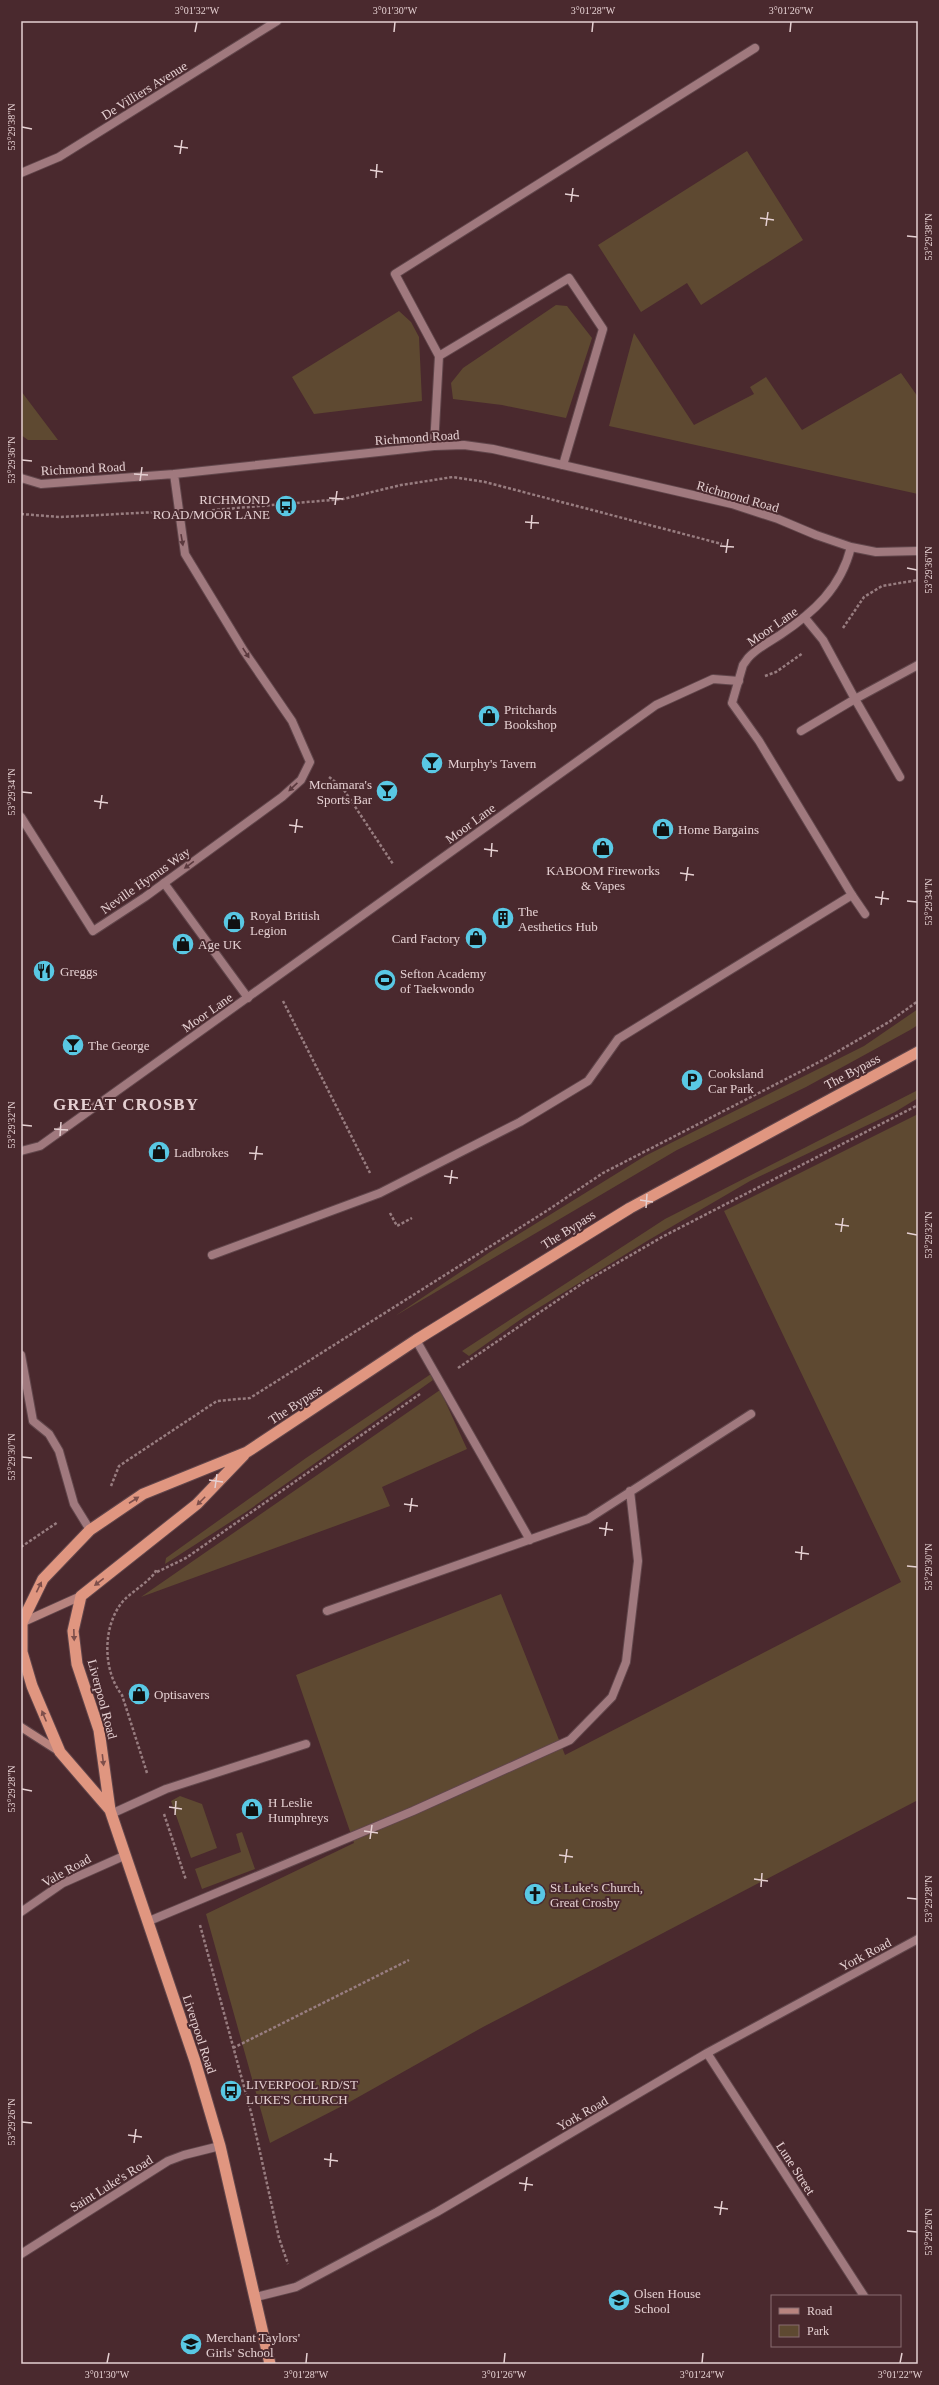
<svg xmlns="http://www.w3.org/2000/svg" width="939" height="2385" viewBox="0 0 939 2385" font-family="'Times New Roman',serif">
  <rect width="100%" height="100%" fill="#4a292e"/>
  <path fill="#5e4931" d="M 747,151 L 803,240 L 701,305 L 687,283 L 641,312 L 598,245 Z
    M 556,305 L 567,306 L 592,338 L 566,418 L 502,405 L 453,399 L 451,383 L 463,368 Z
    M 399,311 L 411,322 L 419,337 L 422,401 L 314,414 L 292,377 Z
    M 634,333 L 694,425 L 754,394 L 750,387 L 766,377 L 802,430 L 901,373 L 918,397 L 918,494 L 609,426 Z
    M 21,391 L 58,440 L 28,440 L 21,435 Z
    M 918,1009 L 918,1025 L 910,1030 L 806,1087 L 677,1150 L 395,1316 L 490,1252 L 645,1156 L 864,1046 Z
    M 918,1090 L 918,1098 L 895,1112 L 750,1181 L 647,1241 L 524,1317 L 469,1356 L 462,1351 L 665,1219 Z
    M 918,1114 L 918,1800 L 483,2027 L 346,2104 L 270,2143 L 206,1914 L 354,1843 L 296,1675 L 501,1594 L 565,1755 L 901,1582 L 724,1211 Z
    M 431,1374 L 433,1380 L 246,1512 L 165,1564 L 166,1558 L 306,1458 Z
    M 440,1390 L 467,1449 L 382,1487 L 390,1506 L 141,1597 Z
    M 180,1796 L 202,1804 L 217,1848 L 191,1858 L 171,1801 Z
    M 242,1832 L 255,1869 L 202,1889 L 195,1869 L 241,1852 L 236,1834 Z"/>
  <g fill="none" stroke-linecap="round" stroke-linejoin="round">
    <g stroke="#61464b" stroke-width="10">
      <path id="service" d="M 439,356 L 395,274 L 755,48
        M 434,446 L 439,356 L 569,278 L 603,329 L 563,465
        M 805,618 L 823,640 L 855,699 L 918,665
        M 801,731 L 855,699 L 900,777
        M 164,883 L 248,998
        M 212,1255 L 380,1193 L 520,1122 L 588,1081 L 618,1039 L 852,895 L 865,914
        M 416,1340 L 530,1540
        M 327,1611 L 588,1519 L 751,1414
        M 111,1814 L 166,1789 L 306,1744
        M 149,1921 L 413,1811 L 570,1740 L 612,1697 L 626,1662 L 638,1561 L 630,1491"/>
    </g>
    <g stroke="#61464b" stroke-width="10">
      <path id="pedestrian" d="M 21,1151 L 40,1146 L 656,705 L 713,679 L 739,681
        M 21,1355 L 33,1421 L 49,1434 L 59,1451 L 74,1504 L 90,1530"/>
    </g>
    <g stroke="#61464b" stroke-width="10">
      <path id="minor" d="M 21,173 L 59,157 L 277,21
        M 21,478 L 41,484 L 174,474 L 434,446 L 464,445 L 493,449 L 732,504 L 778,519 L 816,535 L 851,547 L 876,552 L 918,551
        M 851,547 C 841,588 814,612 780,635 C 769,642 757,648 748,658 L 743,665 L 732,703 L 759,741 L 852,895
        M 21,817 L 93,931 L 145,897 L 282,797 L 301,780 L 310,762 L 292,721 L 244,651 L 185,554 L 174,474
        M 21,1912 L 63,1883 L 126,1855
        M 707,2053 L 864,2296
        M 21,2254 L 168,2161 L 184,2155 L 220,2146
        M 256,2297 L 296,2287 L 437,2212 L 707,2053 L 918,1939"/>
    </g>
    <g stroke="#61464b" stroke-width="10">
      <path id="secondary" d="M 21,1623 L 81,1596
        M 21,1727 L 60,1752"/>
    </g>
    <g stroke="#61464b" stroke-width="13">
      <path id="trunk" d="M 244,1455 L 197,1504 L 81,1596 L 73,1631 L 77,1664 L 99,1730 L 110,1810 L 195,2061 L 220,2146 L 270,2364
        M 110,1810 L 60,1752 L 32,1686 L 22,1652 L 22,1622 L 43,1579 L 90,1530 L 143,1494 L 247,1452 L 416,1340 L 630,1208 L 918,1052"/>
    </g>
    <path stroke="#987d80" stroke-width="2.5" stroke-dasharray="3 2" stroke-linecap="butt" d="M 202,511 L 343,499 L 401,485 L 453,477 L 485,482 L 722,544
      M 21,514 L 60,517 L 157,512
      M 843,628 L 864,597 L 882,586 L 918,580
      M 765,676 L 776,672 L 803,653
      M 329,777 L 342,787 L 393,864
      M 283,1001 L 370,1173
      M 390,1213 L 397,1226 L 412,1218
      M 458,1368 L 583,1283 L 662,1237 L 918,1105
      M 111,1486 L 119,1466 L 217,1401 L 250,1398 L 548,1210 L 603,1173 L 823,1060 L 889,1022 L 918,1001
      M 21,1547 L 58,1522
      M 157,1572 L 186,1558 L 420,1394
      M 147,1773 L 122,1695 C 102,1670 102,1623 125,1599 C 132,1592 155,1577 156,1570
      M 164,1814 L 186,1880
      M 200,1925 L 252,2116 L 279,2238 L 288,2264
      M 233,2048 L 409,1960"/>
    <use href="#service" stroke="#a0797e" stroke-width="8"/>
    <use href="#pedestrian" stroke="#a0797e" stroke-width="8"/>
    <use href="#minor" stroke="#a0797e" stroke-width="8"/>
    <use href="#secondary" stroke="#b8847f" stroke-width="8"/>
    <use href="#trunk" stroke="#e09680" stroke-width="11"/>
  </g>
  <defs><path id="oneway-solid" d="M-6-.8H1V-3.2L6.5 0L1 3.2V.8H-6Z"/></defs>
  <g fill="#5b393e">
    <use href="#oneway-solid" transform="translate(182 540) rotate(80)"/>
    <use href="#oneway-solid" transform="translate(246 653) rotate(57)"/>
    <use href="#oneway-solid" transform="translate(293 787) rotate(137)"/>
    <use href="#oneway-solid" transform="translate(189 865) rotate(144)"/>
  </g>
  <g fill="#7e4f4b">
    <use href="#oneway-solid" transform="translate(134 1500) rotate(-33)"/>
    <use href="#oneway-solid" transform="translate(201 1501) rotate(135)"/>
    <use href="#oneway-solid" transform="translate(99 1582) rotate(142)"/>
    <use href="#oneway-solid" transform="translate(39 1587) rotate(-64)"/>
    <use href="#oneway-solid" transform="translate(74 1635) rotate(88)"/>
    <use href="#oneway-solid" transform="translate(44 1716) rotate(-113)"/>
    <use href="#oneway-solid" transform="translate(103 1760) rotate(83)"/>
  </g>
  <path fill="none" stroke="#e5d0d2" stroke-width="1.5" d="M 195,32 L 197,22M 394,32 L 395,22M 592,32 L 593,22M 790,32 L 791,22M 22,127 L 32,129M 174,146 L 188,148M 180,154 L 182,140M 370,170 L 383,172M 376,178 L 377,164M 565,194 L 579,196M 571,202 L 573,188M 760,218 L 774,220M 766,226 L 768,212M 907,236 L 917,237M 22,460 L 32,461M 134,474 L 148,475M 140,481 L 142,467M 329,498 L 343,499M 335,505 L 337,491M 525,522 L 539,523M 531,529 L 532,515M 720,546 L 734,547M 726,553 L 728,539M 907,568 L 917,570M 22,792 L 32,793M 94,801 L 108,803M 100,809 L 102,795M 289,825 L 303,827M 295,833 L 297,819M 484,849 L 498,851M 491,857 L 492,843M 680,873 L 694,875M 686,881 L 688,867M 875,897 L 889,899M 907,901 L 917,902M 881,905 L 883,891M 22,1125 L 32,1126M 54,1129 L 68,1130M 60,1136 L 61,1122M 249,1153 L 263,1154M 255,1160 L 257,1146M 444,1176 L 458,1178M 450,1184 L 452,1170M 640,1200 L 653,1202M 646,1208 L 647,1194M 835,1224 L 849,1226M 841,1232 L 843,1218M 907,1233 L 917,1235M 22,1457 L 32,1458M 209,1480 L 223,1482M 215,1488 L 217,1474M 404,1504 L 418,1506M 410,1512 L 412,1498M 599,1528 L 613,1530M 605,1536 L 607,1522M 795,1552 L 809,1554M 801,1560 L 802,1546M 907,1566 L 917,1567M 22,1789 L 32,1791M 169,1807 L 182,1809M 175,1815 L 176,1801M 364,1831 L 378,1833M 370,1839 L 372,1825M 559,1855 L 573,1857M 565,1863 L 567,1849M 754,1879 L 768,1881M 761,1887 L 762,1873M 907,1898 L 917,1899M 22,2122 L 32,2123M 128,2135 L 142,2137M 134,2143 L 136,2129M 324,2159 L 338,2161M 330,2167 L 331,2153M 519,2183 L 533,2185M 525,2191 L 527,2177M 714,2207 L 728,2209M 720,2215 L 722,2201M 907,2231 L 917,2232M 107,2363 L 109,2353M 306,2363 L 307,2353M 504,2363 L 505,2353M 702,2363 L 703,2353M 900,2363 L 902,2353"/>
  <defs>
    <g id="bus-disc" transform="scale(1.15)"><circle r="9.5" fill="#59c8e4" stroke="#4a292e"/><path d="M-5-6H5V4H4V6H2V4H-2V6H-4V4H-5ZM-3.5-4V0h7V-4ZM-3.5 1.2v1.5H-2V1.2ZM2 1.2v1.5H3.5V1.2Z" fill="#111"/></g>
    <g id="shop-disc" transform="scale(1.15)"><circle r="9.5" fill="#59c8e4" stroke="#4a292e"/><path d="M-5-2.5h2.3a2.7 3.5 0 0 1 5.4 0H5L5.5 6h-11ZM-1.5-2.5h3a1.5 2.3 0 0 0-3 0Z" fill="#111"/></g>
    <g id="bar-disc" transform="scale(1.15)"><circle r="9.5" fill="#59c8e4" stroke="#4a292e"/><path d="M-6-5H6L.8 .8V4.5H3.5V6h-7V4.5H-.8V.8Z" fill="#111"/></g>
    <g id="building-disc" transform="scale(1.15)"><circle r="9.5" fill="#59c8e4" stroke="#4a292e"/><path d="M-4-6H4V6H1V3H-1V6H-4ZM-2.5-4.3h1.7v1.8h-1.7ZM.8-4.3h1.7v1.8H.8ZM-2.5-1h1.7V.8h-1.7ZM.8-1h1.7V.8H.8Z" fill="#111"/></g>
    <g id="restaurant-disc" transform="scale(1.15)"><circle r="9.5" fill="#59c8e4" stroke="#4a292e"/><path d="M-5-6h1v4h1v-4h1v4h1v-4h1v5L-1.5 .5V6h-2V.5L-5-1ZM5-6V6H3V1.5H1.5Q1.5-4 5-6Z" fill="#111"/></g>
    <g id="stadium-disc" transform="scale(1.15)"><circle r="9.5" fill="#59c8e4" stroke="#4a292e"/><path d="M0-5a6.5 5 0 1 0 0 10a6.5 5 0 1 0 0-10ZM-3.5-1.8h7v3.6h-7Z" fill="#111"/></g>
    <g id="parking-disc" transform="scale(1.15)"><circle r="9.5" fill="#59c8e4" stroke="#4a292e"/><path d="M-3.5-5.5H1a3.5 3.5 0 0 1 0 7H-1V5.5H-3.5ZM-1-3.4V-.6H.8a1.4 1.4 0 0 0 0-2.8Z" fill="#111"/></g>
    <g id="church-disc" transform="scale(1.15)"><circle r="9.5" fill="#59c8e4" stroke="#4a292e"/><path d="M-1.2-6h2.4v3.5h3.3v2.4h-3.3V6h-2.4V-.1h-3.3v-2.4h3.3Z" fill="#111"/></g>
    <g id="school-disc" transform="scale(1.15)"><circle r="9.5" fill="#59c8e4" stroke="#4a292e"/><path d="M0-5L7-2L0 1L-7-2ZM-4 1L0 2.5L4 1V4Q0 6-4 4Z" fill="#111"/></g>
  </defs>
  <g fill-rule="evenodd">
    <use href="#bus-disc" x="286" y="506"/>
    <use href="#shop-disc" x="489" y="716"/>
    <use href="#bar-disc" x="432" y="763"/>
    <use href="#bar-disc" x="387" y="791"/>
    <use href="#shop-disc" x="663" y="829"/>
    <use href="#shop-disc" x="603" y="848"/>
    <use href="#building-disc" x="503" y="918"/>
    <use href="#shop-disc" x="234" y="922"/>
    <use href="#shop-disc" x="476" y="938"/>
    <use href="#shop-disc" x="183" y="944"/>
    <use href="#restaurant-disc" x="44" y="971"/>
    <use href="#stadium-disc" x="385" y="980"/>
    <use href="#bar-disc" x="73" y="1045"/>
    <use href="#parking-disc" x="692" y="1080"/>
    <use href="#shop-disc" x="159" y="1152"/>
    <use href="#shop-disc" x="139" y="1694"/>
    <use href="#shop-disc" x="252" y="1809"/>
    <use href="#church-disc" x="535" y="1894"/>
    <use href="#bus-disc" x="231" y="2091"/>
    <use href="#school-disc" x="619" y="2300"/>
    <use href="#school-disc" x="191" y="2344"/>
  </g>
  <g text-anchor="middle" stroke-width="4" stroke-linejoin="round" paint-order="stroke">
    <g font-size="13" fill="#e5d0d2" stroke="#4a292e">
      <text transform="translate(144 90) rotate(-32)" y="5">De Villiers Avenue</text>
      <text transform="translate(417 437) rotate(-4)" y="5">Richmond Road</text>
      <text transform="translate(83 468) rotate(-3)" y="5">Richmond Road</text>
      <text transform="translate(738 496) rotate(16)" y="5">Richmond Road</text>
      <text transform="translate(772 626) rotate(-35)" y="5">Moor Lane</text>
      <text transform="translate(470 823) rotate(-36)" y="5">Moor Lane</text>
      <text transform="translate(145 880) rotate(-35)" y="5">Neville Hymus Way</text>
      <text transform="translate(207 1012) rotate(-35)" y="5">Moor Lane</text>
      <text transform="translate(852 1071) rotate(-28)" y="5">The Bypass</text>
      <text transform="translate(568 1229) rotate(-32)" y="5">The Bypass</text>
      <text transform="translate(295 1404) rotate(-33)" y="5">The Bypass</text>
      <text transform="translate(103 1699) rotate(75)" y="5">Liverpool Road</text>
      <text transform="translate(66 1870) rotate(-29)" y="5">Vale Road</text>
      <text transform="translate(865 1954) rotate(-28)" y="5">York Road</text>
      <text transform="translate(200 2034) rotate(72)" y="5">Liverpool Road</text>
      <text transform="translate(582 2113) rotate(-30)" y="5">York Road</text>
      <text transform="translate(796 2168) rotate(57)" y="5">Lune Street</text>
      <text transform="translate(111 2183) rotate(-32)" y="5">Saint Luke's Road</text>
    </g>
    <g font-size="13" fill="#e5d0d2" stroke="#4a292e" text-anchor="start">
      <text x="270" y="504" text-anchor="end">RICHMOND<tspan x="270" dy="15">ROAD/MOOR LANE</tspan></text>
      <text x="504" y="714">Pritchards<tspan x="504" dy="15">Bookshop</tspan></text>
      <text x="448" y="768">Murphy's Tavern</text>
      <text x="372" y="789" text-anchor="end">Mcnamara's<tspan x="372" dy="15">Sports Bar</tspan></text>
      <text x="678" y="834">Home Bargains</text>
      <text x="603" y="875" text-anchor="middle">KABOOM Fireworks<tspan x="603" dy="15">&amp; Vapes</tspan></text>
      <text x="518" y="916">The<tspan x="518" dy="15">Aesthetics Hub</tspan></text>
      <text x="250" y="920">Royal British<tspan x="250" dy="15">Legion</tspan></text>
      <text x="460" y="943" text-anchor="end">Card Factory</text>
      <text x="198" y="949">Age UK</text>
      <text x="60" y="976">Greggs</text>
      <text x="400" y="978">Sefton Academy<tspan x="400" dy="15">of Taekwondo</tspan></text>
      <text x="88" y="1050">The George</text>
      <text x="708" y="1078">Cooksland<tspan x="708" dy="15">Car Park</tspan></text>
      <text x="174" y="1157">Ladbrokes</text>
      <text x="154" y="1699">Optisavers</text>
      <text x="268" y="1807">H Leslie<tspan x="268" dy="15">Humphreys</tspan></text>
      <text x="550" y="1892">St Luke's Church,<tspan x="550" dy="15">Great Crosby</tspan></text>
      <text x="246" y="2089">LIVERPOOL RD/ST<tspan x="246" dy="15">LUKE'S CHURCH</tspan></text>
      <text x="634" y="2298">Olsen House<tspan x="634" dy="15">School</tspan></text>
      <text x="206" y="2342">Merchant Taylors'<tspan x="206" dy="15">Girls' School</tspan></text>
    </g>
    <g font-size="17" font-weight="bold" letter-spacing="1" fill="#e5d0d2" stroke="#4a292e">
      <text x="126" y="1110">GREAT CROSBY</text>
    </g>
  </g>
  <rect width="939" height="2385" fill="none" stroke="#4a292e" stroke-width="44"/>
  <rect x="771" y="2295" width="130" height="52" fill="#4a292e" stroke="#886c70"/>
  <rect x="779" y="2308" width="20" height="6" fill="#b8847f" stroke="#886c70"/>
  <text x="807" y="2315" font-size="12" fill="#e5d0d2">Road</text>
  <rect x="779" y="2325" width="20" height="12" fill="#5e4931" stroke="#886c70"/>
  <text x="807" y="2335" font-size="12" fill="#e5d0d2">Park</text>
  <rect x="22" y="22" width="895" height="2341" fill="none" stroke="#e5d0d2" stroke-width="1.5"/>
  <g font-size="10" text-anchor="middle" fill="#e5d0d2">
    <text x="197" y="14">3°01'32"W</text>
    <text x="395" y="14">3°01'30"W</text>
    <text x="593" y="14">3°01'28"W</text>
    <text x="791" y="14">3°01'26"W</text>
    <text transform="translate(11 127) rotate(-90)" y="4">53°29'38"N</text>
    <text transform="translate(928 237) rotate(-90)" y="4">53°29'38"N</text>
    <text transform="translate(11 460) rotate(-90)" y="4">53°29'36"N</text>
    <text transform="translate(928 570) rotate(-90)" y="4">53°29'36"N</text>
    <text transform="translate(11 792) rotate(-90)" y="4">53°29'34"N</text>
    <text transform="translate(928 902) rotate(-90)" y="4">53°29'34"N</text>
    <text transform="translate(11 1125) rotate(-90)" y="4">53°29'32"N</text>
    <text transform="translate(928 1235) rotate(-90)" y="4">53°29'32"N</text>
    <text transform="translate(11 1457) rotate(-90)" y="4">53°29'30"N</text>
    <text transform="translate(928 1567) rotate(-90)" y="4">53°29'30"N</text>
    <text transform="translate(11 1789) rotate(-90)" y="4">53°29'28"N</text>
    <text transform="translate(928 1899) rotate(-90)" y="4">53°29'28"N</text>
    <text transform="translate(11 2122) rotate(-90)" y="4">53°29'26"N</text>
    <text transform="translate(928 2232) rotate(-90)" y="4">53°29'26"N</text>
    <text x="107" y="2378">3°01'30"W</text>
    <text x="306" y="2378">3°01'28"W</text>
    <text x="504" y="2378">3°01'26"W</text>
    <text x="702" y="2378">3°01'24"W</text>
    <text x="900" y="2378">3°01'22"W</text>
  </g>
</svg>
